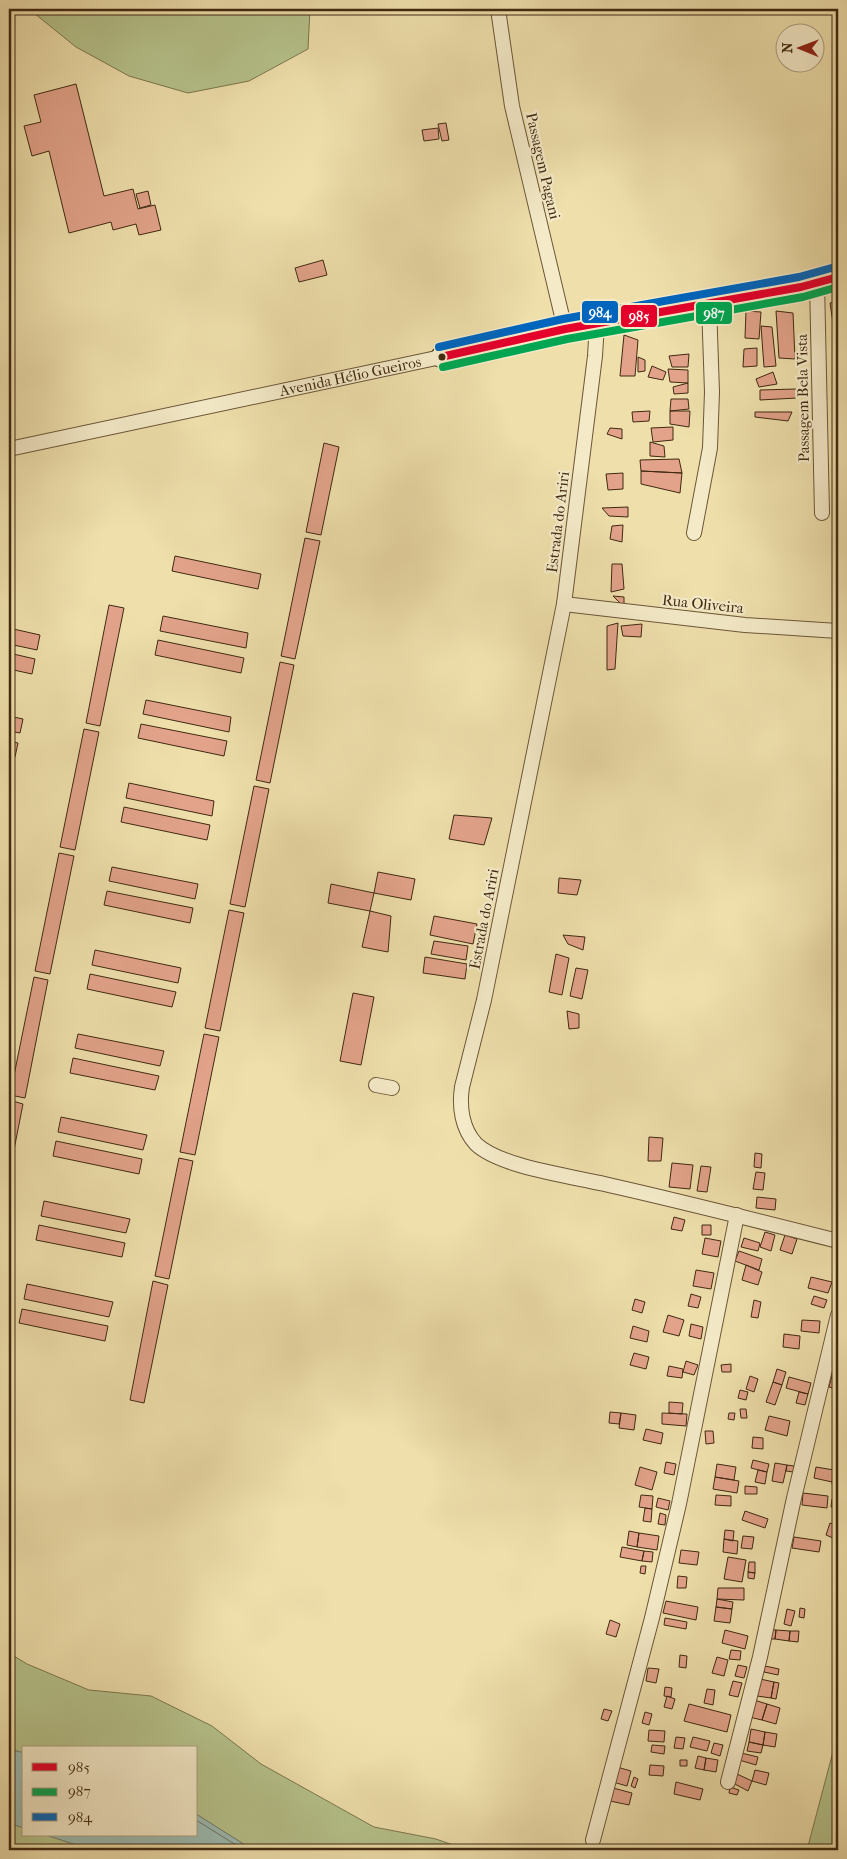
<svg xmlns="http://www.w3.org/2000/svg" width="847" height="1859" viewBox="0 0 847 1859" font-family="'IM FELL French Canon',serif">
  <rect width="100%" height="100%" fill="#eedfab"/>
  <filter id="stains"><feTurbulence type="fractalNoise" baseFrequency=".004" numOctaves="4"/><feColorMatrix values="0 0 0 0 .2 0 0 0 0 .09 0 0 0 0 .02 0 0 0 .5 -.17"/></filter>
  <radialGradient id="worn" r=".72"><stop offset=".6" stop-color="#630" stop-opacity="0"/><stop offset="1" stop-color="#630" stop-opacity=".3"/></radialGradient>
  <path fill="#b6c28b" stroke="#7c764e" d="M 29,9 L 310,9 L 308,49 L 249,81 L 188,93 L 129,76 L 76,47 Z
    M 9,1653 L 27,1664 L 89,1690 L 151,1696 L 212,1726 L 261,1764 L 374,1827 L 436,1839 L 467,1850 L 253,1850 L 196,1814 L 196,1748 L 24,1748 L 24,1753 L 9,1749 Z
    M 838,1732 L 838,1850 L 807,1850 L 834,1748 Z
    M 9,1823 L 24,1828 L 24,1835 L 46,1835 L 92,1850 L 9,1850 Z"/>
  <path fill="#9bbbb2" stroke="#778172" d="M 9,1749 L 24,1753 L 24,1828 L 9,1823 Z
    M 196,1814 L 253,1850 L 92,1850 L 46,1835 L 196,1835 Z"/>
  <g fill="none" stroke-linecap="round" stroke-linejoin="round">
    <path stroke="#6e7262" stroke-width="1" d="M 196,1820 L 244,1850"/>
  </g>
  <path fill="#e2a38a" stroke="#412912" d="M 76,84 L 104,196 L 133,189 L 138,209 L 155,205 L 161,230 L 139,235 L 136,224 L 113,230 L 111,222 L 69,233 L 49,151 L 32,156 L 24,126 L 41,122 L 34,95 Z
    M 446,123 L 449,140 L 442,141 L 438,124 Z
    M 438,128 L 439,139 L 424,141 L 422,130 Z
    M 148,191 L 151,205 L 140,208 L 136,194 Z
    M 323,260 L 327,275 L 299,282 L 295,268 Z
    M 838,300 L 838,342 L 836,343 L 830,303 Z
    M 746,311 L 761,312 L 759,339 L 745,338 Z
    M 776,311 L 793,313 L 795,359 L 779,358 Z
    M 761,326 L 772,327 L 776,366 L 764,367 Z
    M 624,335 L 638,340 L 635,376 L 620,376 Z
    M 757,348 L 757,366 L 743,367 L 744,349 Z
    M 689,354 L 688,367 L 672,367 L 669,356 Z
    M 638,357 L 645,360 L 645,371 L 638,372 Z
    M 838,361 L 838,375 L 836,376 L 833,362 Z
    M 652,366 L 666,372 L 663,380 L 648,377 Z
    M 668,369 L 688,370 L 688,383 L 670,382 Z
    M 773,372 L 777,384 L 759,387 L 756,379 Z
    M 688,383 L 688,393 L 674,394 L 673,387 Z
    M 796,389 L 797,398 L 760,400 L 760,390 Z
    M 671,399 L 688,399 L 689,409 L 670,411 Z
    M 650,411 L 649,421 L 633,422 L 632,412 Z
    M 670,411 L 690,411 L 689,427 L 670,424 Z
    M 755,412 L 792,412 L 788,421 L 755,417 Z
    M 673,427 L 673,440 L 653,442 L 651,428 Z
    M 610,428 L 622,429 L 622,439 L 607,434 Z
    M 650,442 L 664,446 L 665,457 L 650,456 Z
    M 324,443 L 339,447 L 321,535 L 306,532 Z
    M 679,459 L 682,473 L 641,471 L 640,460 Z
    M 641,471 L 682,473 L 680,493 L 641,484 Z
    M 623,473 L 623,489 L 608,490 L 606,474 Z
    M 628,507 L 628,517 L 609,516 L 602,508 Z
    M 623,525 L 622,542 L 610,539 L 612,526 Z
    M 305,538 L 320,541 L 295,659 L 281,656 Z
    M 175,556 L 261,574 L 258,589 L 172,571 Z
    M 612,564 L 622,564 L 624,589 L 611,592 Z
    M 613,596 L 624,597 L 624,607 Z
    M 109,605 L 124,608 L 100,726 L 86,723 Z
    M 163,616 L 248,633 L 246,648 L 160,631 Z
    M 618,623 L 615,669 L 607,670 L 607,626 Z
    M 642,624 L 641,637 L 623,636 L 621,626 Z
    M 9,628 L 40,635 L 37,650 L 9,644 Z
    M 158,640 L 244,658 L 241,673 L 155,655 Z
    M 9,653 L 35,659 L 32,674 L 9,669 Z
    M 280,662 L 294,665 L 270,783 L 256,780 Z
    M 146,700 L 231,717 L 229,732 L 143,714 Z
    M 9,716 L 23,719 L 20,733 L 9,731 Z
    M 141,724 L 227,741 L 224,756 L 138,738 Z
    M 84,729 L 99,732 L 75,850 L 60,847 Z
    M 9,741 L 18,743 L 15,757 L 9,756 Z
    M 129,783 L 214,801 L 212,816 L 126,798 Z
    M 254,786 L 269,789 L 245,907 L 230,904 Z
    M 124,807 L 210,825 L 207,840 L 121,822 Z
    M 454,815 L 492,818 L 484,845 L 449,839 Z
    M 59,853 L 74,856 L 50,974 L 35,971 Z
    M 112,867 L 198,884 L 195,899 L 109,881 Z
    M 378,872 L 415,879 L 411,900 L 374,893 Z
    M 559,878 L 581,880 L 577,895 L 558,893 Z
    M 331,884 L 374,893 L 370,911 L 328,903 Z
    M 107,891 L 193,908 L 190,923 L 104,905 Z
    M 229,910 L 244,913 L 220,1031 L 205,1028 Z
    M 370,911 L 391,916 L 388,952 L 362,947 Z
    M 434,916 L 477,924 L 473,944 L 430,935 Z
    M 563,935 L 585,937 L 583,950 L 568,944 Z
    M 434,941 L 468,946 L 466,960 L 431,954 Z
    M 95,950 L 181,968 L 178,983 L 92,965 Z
    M 556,954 L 569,958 L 562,995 L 549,992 Z
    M 425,957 L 467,964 L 465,979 L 423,973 Z
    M 576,968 L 588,970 L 582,999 L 570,996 Z
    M 90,974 L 176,992 L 172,1007 L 87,989 Z
    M 34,977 L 48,980 L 25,1098 L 10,1095 Z
    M 353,993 L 374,997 L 361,1065 L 340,1061 Z
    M 567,1011 L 579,1014 L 579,1028 L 569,1029 Z
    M 78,1034 L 164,1051 L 160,1066 L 75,1048 Z
    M 204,1034 L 219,1037 L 195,1155 L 180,1152 Z
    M 73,1058 L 159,1076 L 155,1090 L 70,1073 Z
    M 9,1100 L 23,1104 L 9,1175 Z
    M 61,1117 L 147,1135 L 143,1150 L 58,1132 Z
    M 649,1137 L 663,1138 L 661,1161 L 648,1161 Z
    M 56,1141 L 142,1159 L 139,1174 L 53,1156 Z
    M 755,1153 L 762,1154 L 761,1168 L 754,1167 Z
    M 179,1158 L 193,1161 L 169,1279 L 155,1276 Z
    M 672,1163 L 693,1165 L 690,1189 L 669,1187 Z
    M 701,1166 L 711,1167 L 707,1192 L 697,1191 Z
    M 756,1172 L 765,1173 L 763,1190 L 753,1189 Z
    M 757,1197 L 776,1199 L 775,1210 L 756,1208 Z
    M 44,1201 L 130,1219 L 126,1233 L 41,1216 Z
    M 674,1217 L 685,1220 L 682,1231 L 671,1229 Z
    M 39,1225 L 125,1243 L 122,1257 L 36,1240 Z
    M 702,1225 L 711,1225 L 711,1235 L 702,1235 Z
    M 765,1232 L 775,1235 L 771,1251 L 760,1247 Z
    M 785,1235 L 797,1239 L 792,1254 L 780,1250 Z
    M 705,1238 L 721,1241 L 718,1257 L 702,1254 Z
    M 744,1238 L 760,1243 L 758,1251 L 741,1247 Z
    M 739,1251 L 762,1259 L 759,1270 L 735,1261 Z
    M 746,1265 L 762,1272 L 758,1285 L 742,1280 Z
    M 696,1270 L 714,1273 L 711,1289 L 693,1286 Z
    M 811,1277 L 832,1282 L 828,1293 L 808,1288 Z
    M 153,1281 L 168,1285 L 144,1403 L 130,1400 Z
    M 27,1284 L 113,1302 L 109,1317 L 24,1299 Z
    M 691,1294 L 701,1297 L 698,1308 L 688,1306 Z
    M 814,1296 L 827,1300 L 824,1308 L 811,1304 Z
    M 635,1299 L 645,1302 L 642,1313 L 632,1310 Z
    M 754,1300 L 761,1302 L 758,1318 L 751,1317 Z
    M 22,1309 L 108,1326 L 105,1341 L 19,1323 Z
    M 668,1315 L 684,1320 L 679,1336 L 663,1332 Z
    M 802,1320 L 820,1321 L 819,1333 L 801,1331 Z
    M 691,1324 L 703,1327 L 701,1339 L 689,1336 Z
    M 633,1326 L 649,1331 L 647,1342 L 630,1338 Z
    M 784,1334 L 800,1336 L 799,1349 L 783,1347 Z
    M 634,1353 L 649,1357 L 646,1369 L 630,1365 Z
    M 686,1361 L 698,1365 L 694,1375 L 683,1372 Z
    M 731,1364 L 731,1372 L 722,1372 L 721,1365 Z
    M 669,1366 L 683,1369 L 682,1378 L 667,1376 Z
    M 834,1367 L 838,1368 L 838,1390 L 829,1387 Z
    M 777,1369 L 786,1372 L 782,1385 L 773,1382 Z
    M 750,1376 L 758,1379 L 754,1392 L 746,1389 Z
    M 789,1377 L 811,1383 L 808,1394 L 786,1388 Z
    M 773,1382 L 782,1385 L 775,1405 L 766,1402 Z
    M 740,1390 L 748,1392 L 746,1400 L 738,1398 Z
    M 799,1392 L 808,1394 L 805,1405 L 796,1403 Z
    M 836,1398 L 838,1398 L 838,1413 L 833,1412 Z
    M 669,1402 L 683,1403 L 682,1414 L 669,1413 Z
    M 740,1409 L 746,1409 L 747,1418 L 741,1418 Z
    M 610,1412 L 621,1413 L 619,1424 L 609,1423 Z
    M 621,1413 L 636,1415 L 634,1430 L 619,1428 Z
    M 662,1413 L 687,1414 L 686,1426 L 662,1424 Z
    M 729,1413 L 735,1413 L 734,1420 L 728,1419 Z
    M 769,1416 L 790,1421 L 787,1436 L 765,1430 Z
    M 646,1429 L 663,1433 L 661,1444 L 643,1440 Z
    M 705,1431 L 713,1431 L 714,1443 L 706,1444 Z
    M 753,1437 L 763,1438 L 763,1449 L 752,1448 Z
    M 753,1460 L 769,1464 L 767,1472 L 751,1468 Z
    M 666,1462 L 676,1464 L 674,1475 L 664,1473 Z
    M 775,1463 L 787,1465 L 783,1483 L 772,1481 Z
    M 717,1464 L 736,1467 L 734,1480 L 715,1477 Z
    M 787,1465 L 794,1466 L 793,1472 L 786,1471 Z
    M 640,1467 L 657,1472 L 652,1490 L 635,1485 Z
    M 816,1467 L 834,1470 L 832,1482 L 814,1478 Z
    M 758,1470 L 767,1472 L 765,1484 L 755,1482 Z
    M 715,1477 L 739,1481 L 737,1493 L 713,1489 Z
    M 838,1481 L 838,1489 L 833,1490 L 832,1482 Z
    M 745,1486 L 757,1487 L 757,1494 L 745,1494 Z
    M 803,1493 L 828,1496 L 827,1508 L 802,1505 Z
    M 641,1495 L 653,1496 L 652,1509 L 639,1507 Z
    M 716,1495 L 731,1496 L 731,1506 L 715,1505 Z
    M 658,1498 L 670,1501 L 668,1510 L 656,1507 Z
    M 832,1499 L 837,1500 L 836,1508 L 831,1507 Z
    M 645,1508 L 652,1509 L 651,1522 L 643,1521 Z
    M 745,1511 L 768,1519 L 765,1528 L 742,1520 Z
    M 660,1513 L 666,1515 L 665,1525 L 658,1524 Z
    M 830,1523 L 837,1526 L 833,1538 L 826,1535 Z
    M 725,1530 L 734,1531 L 733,1541 L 724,1539 Z
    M 629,1531 L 639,1533 L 637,1547 L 627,1545 Z
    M 639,1533 L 659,1536 L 657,1550 L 637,1547 Z
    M 743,1536 L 754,1537 L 752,1549 L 741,1548 Z
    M 794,1537 L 821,1541 L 819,1552 L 792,1548 Z
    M 724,1539 L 738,1541 L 737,1554 L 723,1552 Z
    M 622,1547 L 644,1551 L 642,1561 L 620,1557 Z
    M 681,1550 L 699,1552 L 697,1565 L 679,1563 Z
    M 644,1551 L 653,1552 L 652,1562 L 642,1561 Z
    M 728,1557 L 746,1560 L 742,1582 L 724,1579 Z
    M 749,1562 L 755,1562 L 755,1573 L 748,1572 Z
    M 641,1566 L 646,1566 L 645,1574 L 640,1573 Z
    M 748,1572 L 755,1573 L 754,1579 L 748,1578 Z
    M 678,1576 L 687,1577 L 686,1588 L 677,1588 Z
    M 718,1588 L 744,1588 L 744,1600 L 717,1599 Z
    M 717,1599 L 733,1602 L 732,1609 L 716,1607 Z
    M 666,1601 L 698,1607 L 696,1620 L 663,1613 Z
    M 716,1607 L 732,1609 L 730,1623 L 714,1621 Z
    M 800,1608 L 805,1609 L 804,1618 L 799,1617 Z
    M 787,1609 L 795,1611 L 791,1626 L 784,1624 Z
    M 665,1618 L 687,1622 L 686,1629 L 664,1625 Z
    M 610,1620 L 620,1624 L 616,1637 L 606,1634 Z
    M 768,1629 L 776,1630 L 775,1639 L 767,1639 Z
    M 725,1630 L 748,1636 L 745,1649 L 722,1643 Z
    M 776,1630 L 790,1631 L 789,1641 L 775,1639 Z
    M 790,1631 L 799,1631 L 798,1642 L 789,1641 Z
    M 731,1650 L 741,1651 L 740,1660 L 729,1659 Z
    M 680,1655 L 687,1656 L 686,1668 L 679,1667 Z
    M 717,1657 L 728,1660 L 724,1676 L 712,1673 Z
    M 738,1665 L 747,1667 L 744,1678 L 735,1676 Z
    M 765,1666 L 779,1669 L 778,1675 L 764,1672 Z
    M 648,1668 L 659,1669 L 656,1683 L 646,1681 Z
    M 760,1679 L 774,1682 L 771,1698 L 757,1696 Z
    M 733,1681 L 742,1683 L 738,1697 L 729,1695 Z
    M 774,1682 L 779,1683 L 776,1699 L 771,1698 Z
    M 665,1687 L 672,1688 L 671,1697 L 664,1696 Z
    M 707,1689 L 715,1690 L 713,1705 L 704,1703 Z
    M 667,1696 L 675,1699 L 672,1709 L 664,1707 Z
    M 754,1700 L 767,1704 L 762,1720 L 749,1717 Z
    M 689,1704 L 731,1715 L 727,1732 L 684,1721 Z
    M 767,1704 L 780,1708 L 776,1724 L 762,1720 Z
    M 604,1709 L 612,1711 L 608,1721 L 601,1719 Z
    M 645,1712 L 652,1714 L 649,1725 L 642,1723 Z
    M 751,1729 L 765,1732 L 763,1745 L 749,1742 Z
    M 649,1730 L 665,1731 L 664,1742 L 648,1741 Z
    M 765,1732 L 777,1734 L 775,1747 L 763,1745 Z
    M 676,1737 L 685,1738 L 683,1749 L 674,1748 Z
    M 693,1737 L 710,1741 L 707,1751 L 690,1747 Z
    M 749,1742 L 763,1745 L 761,1753 L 747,1751 Z
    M 714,1743 L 723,1745 L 720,1756 L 711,1753 Z
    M 652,1745 L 665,1746 L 664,1754 L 651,1752 Z
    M 741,1753 L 758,1757 L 756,1765 L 739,1760 Z
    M 698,1756 L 706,1758 L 704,1770 L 695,1768 Z
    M 706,1758 L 718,1760 L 716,1772 L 704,1770 Z
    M 680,1760 L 687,1760 L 687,1766 L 680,1766 Z
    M 650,1765 L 664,1766 L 663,1776 L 649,1775 Z
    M 617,1767 L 631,1771 L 627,1786 L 613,1782 Z
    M 755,1770 L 769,1773 L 766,1785 L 752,1781 Z
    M 737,1774 L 752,1781 L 748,1791 L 733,1783 Z
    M 634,1777 L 638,1779 L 635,1788 L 631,1786 Z
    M 676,1782 L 703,1789 L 700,1800 L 674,1794 Z
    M 730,1787 L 739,1790 L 737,1795 L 729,1793 Z
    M 613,1788 L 632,1793 L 629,1805 L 610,1801 Z"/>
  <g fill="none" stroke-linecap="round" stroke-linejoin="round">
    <g stroke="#6c5638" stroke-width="16">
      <g id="minor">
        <path d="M 498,9 L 512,106 L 565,329"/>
        <path d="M 817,282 L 822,513"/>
        <path d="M 597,323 L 595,356 L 564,604 L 484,1000 L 462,1087 C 459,1107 462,1129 476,1144 C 501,1168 578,1177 613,1186 C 688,1203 763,1222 838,1241"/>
        <path id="s1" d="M 9,449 L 441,357"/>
        <path d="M 694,533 L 710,448 L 712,392 L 709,304"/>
        <path d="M 564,604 L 745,625 L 838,631"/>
        <path d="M 376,1085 L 392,1088"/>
        <path d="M 728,1782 L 760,1657 L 794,1498 L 838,1315"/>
        <path d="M 593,1840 L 652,1618 L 679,1504 L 737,1215"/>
      </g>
    </g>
    <g stroke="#412912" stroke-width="22">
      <path id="secondary" d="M 441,357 L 565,329 L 801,287 L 838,277"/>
    </g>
    <use href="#minor" stroke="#f4eac8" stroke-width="14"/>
    <use href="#secondary" stroke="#f4eac8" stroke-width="20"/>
    <g stroke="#f4eac8" stroke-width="11">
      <path id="bus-1" d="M 441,357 L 565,329 L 801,287 L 838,277"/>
    </g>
    <g stroke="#f4eac8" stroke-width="11">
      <path id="bus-2" d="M 443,367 L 567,339 L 803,297 L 838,287"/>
    </g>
    <g stroke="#f4eac8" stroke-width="11">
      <path id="bus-3" d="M 439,347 L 563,319 L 799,277 L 835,267"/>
    </g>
    <use href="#bus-1" stroke="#e4002b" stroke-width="8"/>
    <use href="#bus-2" stroke="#00a651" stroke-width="8"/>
    <use href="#bus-3" stroke="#0065bd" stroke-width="8"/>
  </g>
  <circle fill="#412912" stroke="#f4eac8" stroke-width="2" cx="442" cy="357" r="4.5"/>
  <g text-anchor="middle" stroke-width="4.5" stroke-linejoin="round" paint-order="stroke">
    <g font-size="15" fill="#412912" stroke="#f4eac8">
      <text transform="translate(543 166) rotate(77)" y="5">Passagem Pagani</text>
      <text dy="5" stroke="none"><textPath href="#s1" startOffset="349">Avenida Hélio Gueiros</textPath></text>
      <text transform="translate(803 398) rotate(-91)" y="5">Passagem Bela Vista</text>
      <text transform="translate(558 522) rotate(-83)" y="5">Estrada do Ariri</text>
      <text transform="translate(703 604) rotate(6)" y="5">Rua Oliveira</text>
      <text transform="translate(484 919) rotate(-79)" y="5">Estrada do Ariri</text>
    </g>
  </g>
  <g stroke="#f4eac8" stroke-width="2">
    <rect x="581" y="300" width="38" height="24" rx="5" fill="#0065bd"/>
    <rect x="695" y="301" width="38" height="24" rx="5" fill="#00a651"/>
    <rect x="620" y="304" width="38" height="24" rx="5" fill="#e4002b"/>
  </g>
  <g font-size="14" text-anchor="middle" font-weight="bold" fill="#fff">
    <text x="600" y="317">984</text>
    <text x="714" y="318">987</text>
    <text x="639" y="321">985</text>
  </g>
  <rect width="847" height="1859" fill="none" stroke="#eedfab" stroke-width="30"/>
  <rect x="10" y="10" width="827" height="1839" fill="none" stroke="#412912" stroke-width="2.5"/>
  <rect x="15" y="15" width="817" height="1829" fill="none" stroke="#412912"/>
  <rect x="22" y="1746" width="175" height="90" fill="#f4eac8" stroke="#ac9d7f"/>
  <rect x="32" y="1763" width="25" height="8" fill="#e4002b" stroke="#ac9d7f"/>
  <text x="68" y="1772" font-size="15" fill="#412912">985</text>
  <rect x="32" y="1788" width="25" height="8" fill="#00a651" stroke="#ac9d7f"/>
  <text x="68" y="1796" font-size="15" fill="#412912">987</text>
  <rect x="32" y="1813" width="25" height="8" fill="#0065bd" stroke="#ac9d7f"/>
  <text x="68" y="1822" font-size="15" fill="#412912">984</text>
  <g transform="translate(800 48) rotate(271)"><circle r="24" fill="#f4eac8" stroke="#ac9d7f"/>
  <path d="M0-4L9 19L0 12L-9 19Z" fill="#8f2418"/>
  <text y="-8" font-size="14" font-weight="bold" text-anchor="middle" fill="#412912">N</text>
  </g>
  <rect width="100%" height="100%" filter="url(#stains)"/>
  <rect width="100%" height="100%" fill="url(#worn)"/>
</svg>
